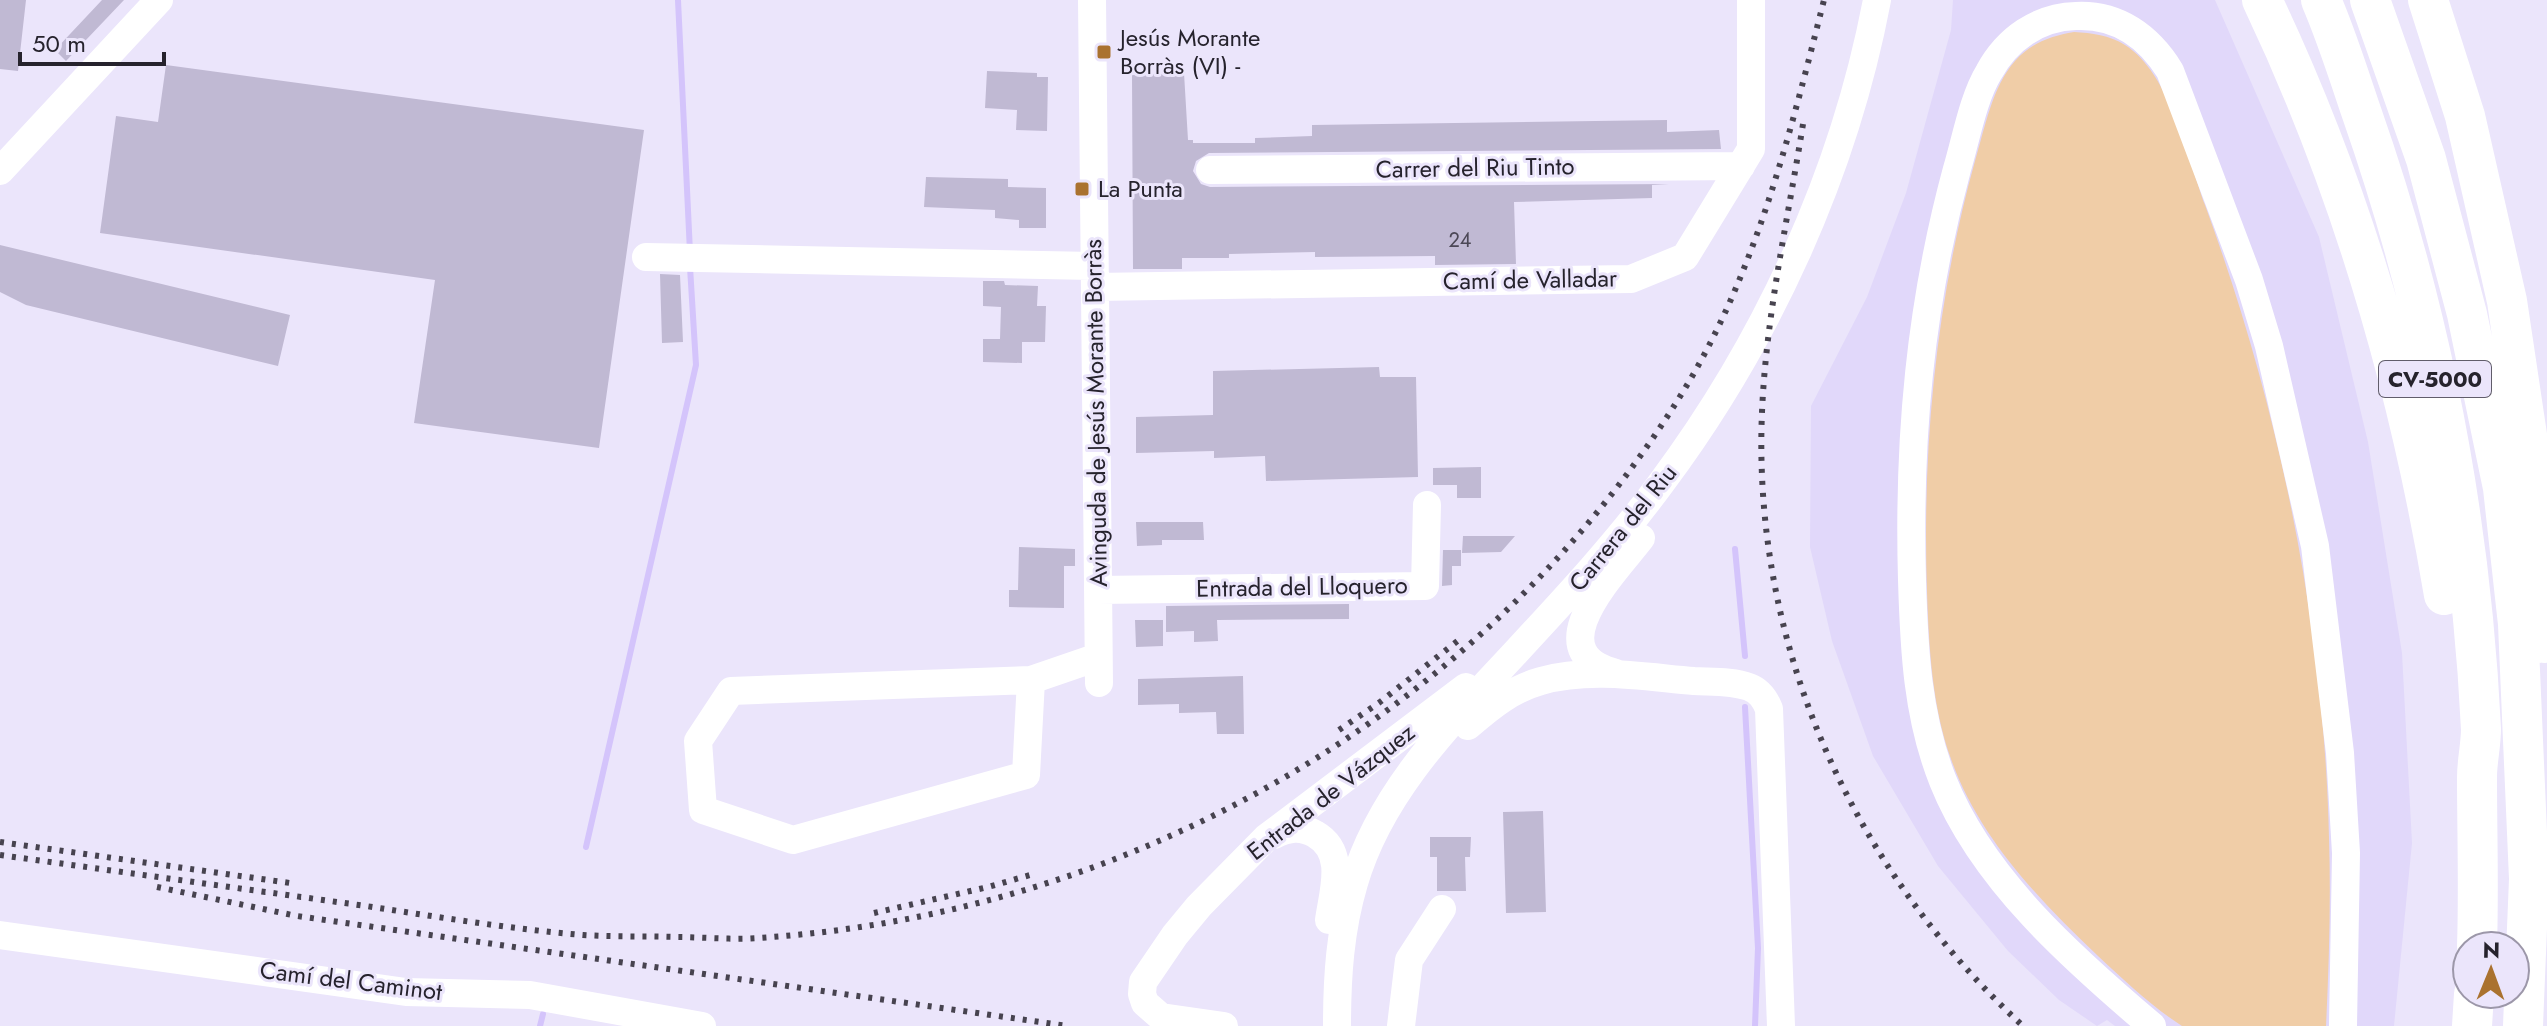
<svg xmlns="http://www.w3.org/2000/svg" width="2547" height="1026" viewBox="0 0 2547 1026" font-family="Jost,sans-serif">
  <rect width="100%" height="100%" fill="#ebe5fb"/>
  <path fill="#e1d8fa" d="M 1953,0 L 2215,0 L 2319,237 L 2368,442 L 2402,653 L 2412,843 L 2394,1026 L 2115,1026 L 2107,1020 L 2097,1026 L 2059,1000 L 2008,951 L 1938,866 L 1873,756 L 1832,641 L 1810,547 L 1811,406 L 1867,297 L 1906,193 L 1951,30 Z"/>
  <path fill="#f0cda7" d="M 2074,32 C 2092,33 2109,35 2125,45 C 2170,73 2188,158 2205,205 C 2279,407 2324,623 2329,838 C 2331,901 2329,963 2326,1026 L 2182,1026 C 2151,1006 2125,981 2098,956 C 2039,900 1979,838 1951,759 C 1932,706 1929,648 1927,592 C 1922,447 1936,301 1975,161 C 1985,128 1992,87 2015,61 C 2031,43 2051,36 2074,32 Z"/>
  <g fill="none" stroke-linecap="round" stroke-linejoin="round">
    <path stroke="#d4c4fb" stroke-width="6" d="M 678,0 L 690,252
      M 1735,549 L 1745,656
      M 1745,707 L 1758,948 L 1755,1026
      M 586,847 L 696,365 L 690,267
      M 540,1026 L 543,1014"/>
  </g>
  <path fill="#c0b9d3" d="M 0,0 L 26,0 L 18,71 L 0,69 Z
    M 102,0 L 124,0 L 66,61 L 55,50 Z
    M 166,65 L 644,130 L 599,448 L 414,423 L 435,280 L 100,233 L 116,116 L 158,122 Z
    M 987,71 L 1037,73 L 1037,77 L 1048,77 L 1047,131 L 1016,130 L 1017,110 L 985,108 Z
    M 1184,73 L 1188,140 L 1193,140 L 1193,143 L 1255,143 L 1255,138 L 1312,136 L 1312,125 L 1667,120 L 1667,132 L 1719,130 L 1721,149 L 1209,153 L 1196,161 L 1193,171 L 1201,184 L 1210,187 L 1669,184 L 1652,185 L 1652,198 L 1514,202 L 1516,264 L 1435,265 L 1435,256 L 1315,257 L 1315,252 L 1229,254 L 1229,258 L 1182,258 L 1182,269 L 1133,269 L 1132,75 Z
    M 926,177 L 1008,179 L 1008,187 L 1046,188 L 1046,228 L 1019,228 L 1019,220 L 995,218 L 995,210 L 924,207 Z
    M 0,245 L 290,315 L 278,366 L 26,305 L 0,292 Z
    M 660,274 L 680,275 L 683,342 L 662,343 Z
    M 983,281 L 1004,281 L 1005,285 L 1038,286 L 1037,306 L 1046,306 L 1045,342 L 1022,342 L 1022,363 L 983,362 L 983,339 L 1000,339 L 1001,307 L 983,306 Z
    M 1379,367 L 1380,377 L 1416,377 L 1418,477 L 1266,481 L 1265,456 L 1214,458 L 1214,451 L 1136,453 L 1136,417 L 1213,415 L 1213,371 Z
    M 1481,467 L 1481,498 L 1457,498 L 1457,485 L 1433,485 L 1433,468 Z
    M 1136,522 L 1203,522 L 1204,540 L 1162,540 L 1162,545 L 1137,546 Z
    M 1463,536 L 1515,536 L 1501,552 L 1462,553 Z
    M 1019,547 L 1075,549 L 1075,566 L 1064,566 L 1064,608 L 1009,607 L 1009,590 L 1018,590 Z
    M 1443,550 L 1461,550 L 1461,566 L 1452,566 L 1452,585 L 1442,586 Z
    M 1349,604 L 1349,619 L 1217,620 L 1218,641 L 1194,642 L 1194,631 L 1166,632 L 1166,606 Z
    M 1135,620 L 1163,620 L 1163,646 L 1136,647 Z
    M 1243,676 L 1244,734 L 1217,734 L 1216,712 L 1179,713 L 1179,704 L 1138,705 L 1138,679 Z
    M 1543,811 L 1546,912 L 1506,913 L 1503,812 Z
    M 1430,837 L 1471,837 L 1470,857 L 1465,857 L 1466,891 L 1437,891 L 1437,857 L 1430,857 Z"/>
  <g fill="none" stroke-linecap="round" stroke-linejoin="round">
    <path stroke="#fff" stroke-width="28" d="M 1092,0 L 1099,683
      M 1210,170 L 1741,166
      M 0,171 L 159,0
      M 646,257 L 1094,266
      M 1095,287 L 1631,279 L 1685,257 L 1751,149 L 1751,0
      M 1098,590 L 1425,586 L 1427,505
      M 1616,673 C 1534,652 1615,572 1641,538
      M 1031,680 L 1026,775 L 793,840 L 703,810 L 698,741 L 731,691 Z
      M 1031,680 L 1098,657
      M 1468,726 C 1491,706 1512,689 1541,681 C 1590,667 1645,677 1694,681 C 1712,682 1733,681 1749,687 C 1760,691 1765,699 1769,709 L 1781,1026
      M 1274,835 C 1289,828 1300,826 1315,834 C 1347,852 1333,891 1329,920
      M 0,935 L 406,992 L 530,995 L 702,1026
      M 1224,1026 L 1161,1017 L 1145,1003 L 1142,994 L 1143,982 L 1175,935 L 1199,906 L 1266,838 L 1466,687
      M 1337,1026 C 1337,977 1340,930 1354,883 C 1381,790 1453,720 1516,652 C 1567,597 1618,542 1662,482 C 1767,341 1844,174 1877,0
      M 1401,1026 L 1409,960 L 1442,909
      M 2152,1026 C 2073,959 1982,879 1943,781 C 1917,716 1914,648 1912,580 C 1908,439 1920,305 1957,169 C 1966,139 1973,98 1989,72 C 2007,39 2038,17 2076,16 C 2118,14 2149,37 2170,71 L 2249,280 L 2269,346 L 2315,546 L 2340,753 L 2346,853 L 2343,1026"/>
    <path stroke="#fff" stroke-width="40" d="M 2262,0 C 2351,187 2410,391 2444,595
      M 2321,0 C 2337,37 2349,76 2362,114 C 2431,311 2471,520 2481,729 C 2481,745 2477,761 2477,777 C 2477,833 2479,889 2477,946
      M 2370,0 L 2426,159 L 2467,314 L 2503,488 L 2518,624 L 2529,879 L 2523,1026
      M 2428,0 L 2465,116 L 2507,301 L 2534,482 L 2544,643
      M 2472,1026 L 2474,994"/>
    <path stroke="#47434f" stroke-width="6" stroke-dasharray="4 8" stroke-linecap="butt" d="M 1803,124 C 1788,219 1766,315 1762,412 C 1752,645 1852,869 2023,1026
      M 1339,730 L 1380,702 L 1460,639
      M 0,842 L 290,883
      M 0,855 C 122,872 244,889 366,906 C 438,917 511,929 583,935 C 614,937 645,936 676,937 C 702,937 730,940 757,938 C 1131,915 1488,711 1684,390 C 1757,270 1790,134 1824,0
      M 157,887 L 297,916 L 1068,1026
      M 874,913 L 988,887 L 1037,873"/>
  </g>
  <g fill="#aa722f" stroke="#ebe5fb" stroke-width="3">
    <rect x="1096" y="44" width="16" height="16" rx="4"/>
    <rect x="1074" y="181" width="16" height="16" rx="4"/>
  </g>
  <g text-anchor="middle" stroke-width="6" stroke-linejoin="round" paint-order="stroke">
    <g font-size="20" fill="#4c4856">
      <text x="1460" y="247">24</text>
    </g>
    <rect fill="#ebe5fb" stroke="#615d6b" stroke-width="2" x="2379" y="361" width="112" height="36" rx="6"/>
    <g font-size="22" font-weight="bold" fill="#26232d">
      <text x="2435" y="387">CV-5000</text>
    </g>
    <g font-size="24" fill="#26232d" stroke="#ebe5fb" text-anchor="start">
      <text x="1120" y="46">Jesús Morante<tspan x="1120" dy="28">Borràs (VI) -</tspan></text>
      <text x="1098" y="197">La Punta</text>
    </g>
    <g font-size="24" fill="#26232d" stroke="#ebe5fb">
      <text transform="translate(1475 168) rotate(-1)" y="8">Carrer del Riu Tinto</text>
      <text transform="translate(1530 280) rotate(-1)" y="8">Camí de Valladar</text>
      <text transform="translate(1096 413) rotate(-91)" y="8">Avinguda de Jesús Morante Borràs</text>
      <text transform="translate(1623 528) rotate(-51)" y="8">Carrera del Riu</text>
      <text transform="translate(1302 587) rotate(-1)" y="8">Entrada del Lloquero</text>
      <text transform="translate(1331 792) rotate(-38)" y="8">Entrada de Vázquez</text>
      <text transform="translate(351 981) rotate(7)" y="8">Camí del Caminot</text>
    </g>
  </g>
  <g transform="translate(2491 970) rotate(1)"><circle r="38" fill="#ebe5fb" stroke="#9c97a9" stroke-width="2"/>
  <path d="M0-6L14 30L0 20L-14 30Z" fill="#aa722f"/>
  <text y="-12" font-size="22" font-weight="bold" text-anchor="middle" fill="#26232d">N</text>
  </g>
  <path d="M20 52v12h144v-12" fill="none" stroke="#26232d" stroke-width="4"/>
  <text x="32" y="52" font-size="24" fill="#26232d" stroke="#ebe5fb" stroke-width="6" paint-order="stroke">50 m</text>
</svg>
